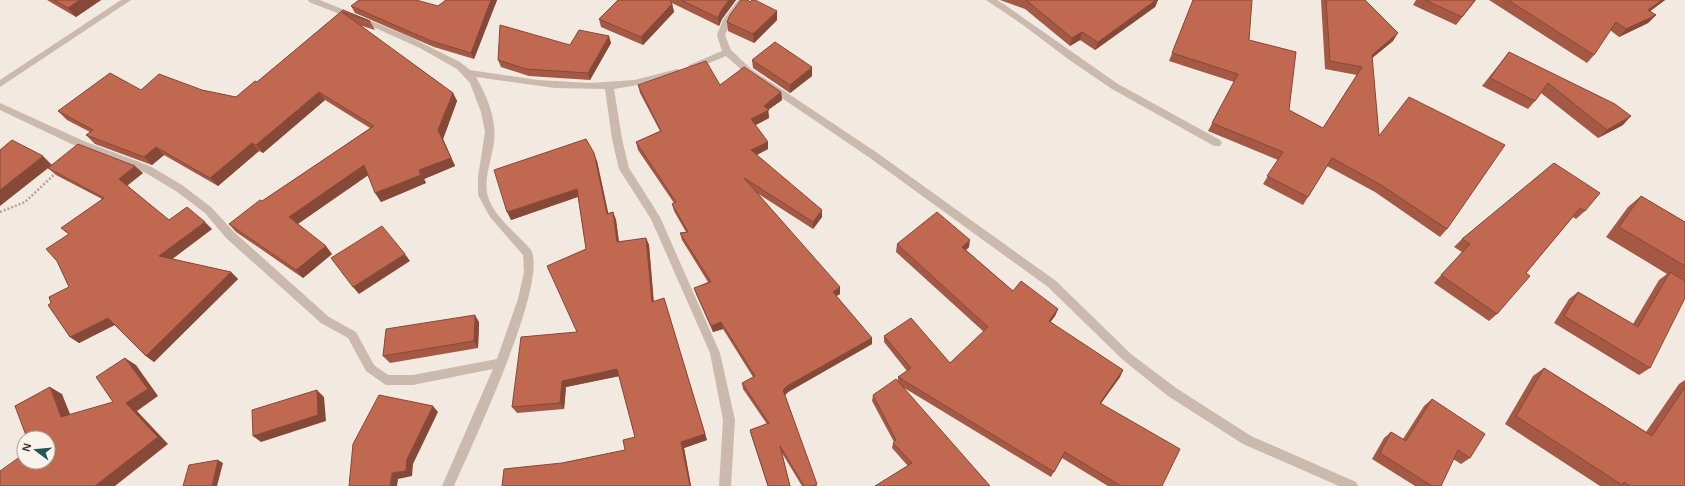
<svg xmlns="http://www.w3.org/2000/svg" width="1685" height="486" viewBox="0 0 1685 486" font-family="Arial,sans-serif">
  <rect width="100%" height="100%" fill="#f2e9e0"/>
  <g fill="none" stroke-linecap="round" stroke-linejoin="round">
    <path stroke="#b6a396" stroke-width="2.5" stroke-dasharray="2 2" stroke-linecap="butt" d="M 0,212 L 25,202 L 57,172"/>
    <path fill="#cab9ac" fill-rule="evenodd" d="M 121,0 L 131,0 L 0,87 L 0,80 Z
      M 308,0 L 320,0 L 410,37 L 460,62 L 470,70 L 538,80 L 590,83 L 635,80 L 677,69 L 680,70 L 681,72 L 680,74 L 643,84 L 614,89 L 622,139 L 629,168 L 660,217 L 720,353 L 735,420 L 731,486 L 719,486 L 723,420 L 710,353 L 651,219 L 619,169 L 612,139 L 605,89 L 555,88 L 476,77 C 487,96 497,120 494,142 C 492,159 483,179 488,197 C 495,218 517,233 531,250 C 549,283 471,447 454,486 L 442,486 L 493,369 L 413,385 L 386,385 L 366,371 L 348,338 L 321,323 L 226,238 L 205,213 L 176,191 L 144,172 L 80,148 L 0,110 L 0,103 L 86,142 L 150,166 L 182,185 L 211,207 L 234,232 L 329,317 L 356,332 L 374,365 L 388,375 L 413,375 L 497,359 L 518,299 L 524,272 L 523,255 L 490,217 L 478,195 L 478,177 L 485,132 L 481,112 L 470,83 L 457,69 L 420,48 L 373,27 L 309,2 Z
      M 738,0 L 746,0 L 730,23 L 725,35 L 731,50 L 751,69 L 876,152 L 1056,281 L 1131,354 L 1176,388 L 1251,436 L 1356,482 L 1358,486 L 1339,486 L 1243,444 L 1168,396 L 1123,360 L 1048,287 L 870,158 L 745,73 L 726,56 L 695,69 L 689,69 L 688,67 L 689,65 L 722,51 L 717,35 L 723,20 Z
      M 986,0 L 997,0 L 1005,5 L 1118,84 L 1220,140 L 1222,143 L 1220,146 L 1214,146 L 1112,89 L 1068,59 L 1023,25 Z"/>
  </g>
  <path fill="#a55945" d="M 47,0 L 101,0 L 76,17 Z
    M 446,0 L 497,0 L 474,59 L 434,47 L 355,13 L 351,6 L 438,6 Z
    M 618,0 L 736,0 L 722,19 L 719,26 L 672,3 L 674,12 L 643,45 L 601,27 L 599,19 Z
    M 1000,0 L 1158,0 L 1155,7 L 1095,50 L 1080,40 L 1070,46 L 1025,9 Z
    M 1193,0 L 1249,40 L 1289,110 L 1323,128 L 1357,75 L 1325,69 L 1321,0 L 1365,0 L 1393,41 L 1372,58 L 1379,136 L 1447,229 L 1440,237 L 1375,192 L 1327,166 L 1308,197 L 1303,205 L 1263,184 L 1278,160 L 1208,131 L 1234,82 L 1169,61 Z
    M 1416,0 L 1476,0 L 1456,25 L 1413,5 Z
    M 1489,0 L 1665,0 L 1650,11 L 1656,15 L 1648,23 L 1619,37 L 1610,30 L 1594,55 L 1587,63 Z
    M 343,10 L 370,21 L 375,30 L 359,25 L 453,93 L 457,101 L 443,139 L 455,166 L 424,179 L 426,183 L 381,202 L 368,175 L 298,224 L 332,254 L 303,278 L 236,232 L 229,224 L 370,128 L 325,100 L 263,153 L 259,151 L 218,186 L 164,155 L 152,165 L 95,144 L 86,135 L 90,132 L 67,120 L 58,111 L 141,90 L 202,90 L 236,97 L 257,82 Z
    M 777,20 L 754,43 L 728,31 L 727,22 Z
    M 611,43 L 590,80 L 529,76 L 501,67 L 498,60 Z
    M 1509,52 L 1623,125 L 1598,138 L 1541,93 L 1535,101 L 1528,109 L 1482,86 Z
    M 752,60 L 812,76 L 790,93 L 753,68 Z
    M 638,85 L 720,85 L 781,92 L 782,100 L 768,110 L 769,118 L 755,125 L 768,142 L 768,149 L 757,155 L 822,217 L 813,229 L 757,193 L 840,294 L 836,296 L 872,338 L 872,344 L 788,392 L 785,395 L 817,486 L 802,486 L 782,453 L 790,486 L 768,486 L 751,435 L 750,430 L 767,424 L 743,389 L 742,383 L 753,377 L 723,329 L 713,332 L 696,294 L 694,288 L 708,282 L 682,240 L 680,233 L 686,232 L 674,211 L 672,204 L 674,203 L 638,150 L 636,142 L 660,131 L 640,93 Z
    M 597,161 L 608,213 L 613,212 L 616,220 L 619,242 L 646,238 L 649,245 L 654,302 L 707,440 L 684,448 L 691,486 L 502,486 L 562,463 L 625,450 L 635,437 L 619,376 L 566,387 L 564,409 L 517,413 L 512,407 L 577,332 L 586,249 L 578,197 L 511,220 Z
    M 1554,163 L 1585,211 L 1576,219 L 1573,217 L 1526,273 L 1497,314 L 1489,321 L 1434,283 L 1462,252 L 1454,247 L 1462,239 Z
    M 52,165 L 143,173 L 127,186 L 169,220 L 212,229 L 172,259 L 231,272 L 238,279 L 154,362 L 146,356 L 115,325 L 79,343 L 70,337 L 51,303 L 69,287 L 69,234 L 102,199 L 56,175 L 48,168 Z
    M 1641,196 L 1685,222 L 1685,280 L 1684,281 L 1650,368 L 1639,375 L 1554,323 L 1569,299 L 1578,292 L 1633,324 L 1659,280 L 1667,274 L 1606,237 L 1628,207 Z
    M 897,244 L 969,247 L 966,250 L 1013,291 L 1058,309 L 1055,316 L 1050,322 L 1123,370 L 1120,377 L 1101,403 L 1162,486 L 1108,486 L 1062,458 L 1051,477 L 901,386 L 990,486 L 908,466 L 892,448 L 893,443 L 894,442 L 872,401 L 873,395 L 898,382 L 898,377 L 907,371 L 884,342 L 884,336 L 950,363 L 984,332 L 896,252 Z
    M 479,322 L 478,348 L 390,363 L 383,356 Z
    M 1544,368 L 1646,432 L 1679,384 L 1685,380 L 1685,486 L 1600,486 L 1505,424 L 1533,376 Z
    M 1432,399 L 1470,458 L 1461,464 L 1453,459 L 1441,486 L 1415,486 L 1372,459 L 1384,438 L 1391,432 L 1403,439 L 1424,406 Z"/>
  <path fill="#864938" d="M 80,0 L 101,0 L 76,17 L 68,8 Z
    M 491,0 L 497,0 L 474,59 L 471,53 Z
    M 729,0 L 736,0 L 722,19 L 719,26 L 718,18 L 721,11 Z
    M 1156,0 L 1158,0 L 1155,7 L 1095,50 L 1098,42 Z
    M 1662,0 L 1665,0 L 1641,18 L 1648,10 Z
    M 672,4 L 674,12 L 643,45 L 641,37 Z
    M 777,11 L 777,20 L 754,43 L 753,34 Z
    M 1656,15 L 1648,23 L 1619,37 L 1626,29 Z
    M 1082,32 L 1080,40 L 1070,46 L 1072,38 Z
    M 1398,33 L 1393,41 L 1366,63 L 1372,55 Z
    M 609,36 L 611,43 L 590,80 L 588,73 Z
    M 812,67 L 812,76 L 790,93 L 790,85 Z
    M 319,92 L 325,100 L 263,153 L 256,145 Z
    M 781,92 L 782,100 L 768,110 L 769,118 L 752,127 L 751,119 L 764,106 Z
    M 453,93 L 457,101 L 443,139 L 455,166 L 424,179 L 426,183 L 381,202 L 375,193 L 419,170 L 438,130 Z
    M 1631,116 L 1623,125 L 1598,138 L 1607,130 Z
    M 768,142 L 768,149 L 752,157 L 751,150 Z
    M 252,143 L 259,151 L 218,186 L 210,178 Z
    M 156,147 L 164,155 L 152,165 L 144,157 Z
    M 594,153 L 597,161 L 610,221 L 607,214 Z
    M 43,156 L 52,165 L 0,206 L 0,190 Z
    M 364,165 L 370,174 L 296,225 L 289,217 Z
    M 135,166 L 143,173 L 126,186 L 119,179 Z
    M 577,189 L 580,196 L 511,220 L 507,212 Z
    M 822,210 L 822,217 L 813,229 L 813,222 Z
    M 613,212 L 616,220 L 620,250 L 617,242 Z
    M 205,222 L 212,229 L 167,263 L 159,256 Z
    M 646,238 L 649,245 L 654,309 L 652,302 Z
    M 970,240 L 969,247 L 961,254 L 962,247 Z
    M 326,246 L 332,254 L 303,278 L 296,270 Z
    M 405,254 L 410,261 L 359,294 L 353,287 Z
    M 231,272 L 238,279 L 154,362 L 146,356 Z
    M 840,287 L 840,294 L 833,298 L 833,292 Z
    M 664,298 L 707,440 L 684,448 L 691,486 L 690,486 L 681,442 Z
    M 1058,309 L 1055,316 L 1046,328 L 1049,321 Z
    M 475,315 L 479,322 L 478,348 L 474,341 Z
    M 108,318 L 116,324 L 79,343 L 70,337 Z
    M 721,322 L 723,329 L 713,332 L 711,326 Z
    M 872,338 L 872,344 L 788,392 L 784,396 L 783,390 L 787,386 Z
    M 125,358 L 136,365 L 158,396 L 137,411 L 168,444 L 115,486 L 95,486 L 126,403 Z
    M 617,369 L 620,376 L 566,387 L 564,409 L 560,403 L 562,381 Z
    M 1123,370 L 1120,377 L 1097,409 L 1100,403 Z
    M 50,387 L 62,394 L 74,424 L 61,417 Z
    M 317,390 L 324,397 L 326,421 L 261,442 L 253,436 Z
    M 433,406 L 438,412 L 413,464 L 412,476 L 398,479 L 397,486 L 390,486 L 392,473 L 407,459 Z
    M 218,460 L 223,463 L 217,486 L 212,486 Z"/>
  <path fill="#c06850" stroke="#864938" d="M 54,0 L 80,0 L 68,8 Z
    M 359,0 L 416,0 L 438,6 L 446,0 L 491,0 L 471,53 L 431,41 L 351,6 Z
    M 618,0 L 670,0 L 672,4 L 641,37 L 599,19 Z
    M 681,0 L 729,0 L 721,11 L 718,18 Z
    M 741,0 L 748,0 L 750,2 L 752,0 L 755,0 L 777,11 L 753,34 L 727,22 L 730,15 Z
    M 1026,0 L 1156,0 L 1098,42 L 1082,32 L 1072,38 Z
    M 1193,0 L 1252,0 L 1249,40 L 1296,52 L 1289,110 L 1323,128 L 1362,67 L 1330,61 L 1326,0 L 1365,0 L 1398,33 L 1372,55 L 1379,136 L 1409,97 L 1505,145 L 1447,229 L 1381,185 L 1332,158 L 1308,197 L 1267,176 L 1283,152 L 1212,123 L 1238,74 L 1172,53 Z
    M 1425,0 L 1475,0 L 1462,17 Z
    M 1508,0 L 1662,0 L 1648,10 L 1656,15 L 1626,29 L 1616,22 L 1594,55 Z
    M 343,10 L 370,21 L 342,12 L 453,93 L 438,130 L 451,158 L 419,170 L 421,175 L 375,193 L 364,165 L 289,217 L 326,246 L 296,270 L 229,224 L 260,200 L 262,201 L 374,126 L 319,92 L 256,145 L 252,143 L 210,178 L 156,147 L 144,157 L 86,135 L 93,130 L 58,111 L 110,73 L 141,90 L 159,74 L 202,90 L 236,97 L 255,81 L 257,82 Z
    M 500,25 L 570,45 L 579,30 L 609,36 L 588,73 L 526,69 L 498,60 Z
    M 775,42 L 812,67 L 790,85 L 752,60 Z
    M 1509,52 L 1615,104 L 1631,116 L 1607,130 L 1548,83 L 1535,101 L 1490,78 Z
    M 706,61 L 720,85 L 744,67 L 781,92 L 764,106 L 769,110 L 751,119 L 768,142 L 751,150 L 822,210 L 813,222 L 744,178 L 840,287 L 833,292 L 872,338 L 787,386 L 783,390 L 817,484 L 813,486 L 804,486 L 780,446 L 790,486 L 768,486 L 750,430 L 769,423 L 742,383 L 755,376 L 721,322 L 711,326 L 694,288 L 711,282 L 680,233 L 688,232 L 672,204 L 676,202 L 636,142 L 661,131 L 638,85 Z
    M 586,139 L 594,153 L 607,214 L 613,212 L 617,242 L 646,238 L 652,302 L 664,298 L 705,434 L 681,442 L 690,486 L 502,486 L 504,469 L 562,463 L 625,450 L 623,440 L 635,437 L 617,369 L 562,381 L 560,403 L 512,407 L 521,337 L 577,332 L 547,266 L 586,249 L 577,189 L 507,212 L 494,170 Z
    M 12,140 L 43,156 L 0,190 L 0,150 Z
    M 78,144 L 135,166 L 119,179 L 169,220 L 187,207 L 205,222 L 159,256 L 231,272 L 146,356 L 108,318 L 70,337 L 48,305 L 51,303 L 49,297 L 69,287 L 57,261 L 46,249 L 69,234 L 61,228 L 104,198 L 48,168 Z
    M 1554,163 L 1600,193 L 1585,211 L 1580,208 L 1526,273 L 1530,276 L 1497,314 L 1441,275 L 1470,244 L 1462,239 Z
    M 1641,196 L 1685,222 L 1685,266 L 1619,227 Z
    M 937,212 L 970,240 L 962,247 L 1013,291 L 1021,281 L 1058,309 L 1049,321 L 1123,370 L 1100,403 L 1180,449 L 1162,486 L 1121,486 L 1065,452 L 1054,472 L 898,377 L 911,368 L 884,336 L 911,318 L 950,363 L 988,327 L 897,244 Z
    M 382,226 L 405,254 L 353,287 L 331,258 Z
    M 1670,272 L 1685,281 L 1685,298 L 1650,368 L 1564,316 L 1578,292 L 1638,327 Z
    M 475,315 L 474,341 L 383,356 L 386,329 Z
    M 125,358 L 148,389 L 126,403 L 158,437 L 95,486 L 0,486 L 0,471 L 24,454 L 24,462 L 48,462 L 48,438 L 27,438 L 15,406 L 50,387 L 61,417 L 113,402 L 96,377 Z
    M 1544,368 L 1652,436 L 1685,387 L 1685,486 L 1630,486 L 1624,482 L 1622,485 L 1516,416 Z
    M 896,379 L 990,486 L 875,486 L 912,463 L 893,443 L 896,440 L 873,395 Z
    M 317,390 L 318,415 L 253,436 L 252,410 Z
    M 379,395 L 433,406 L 407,459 L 406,471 L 392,473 L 390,486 L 349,486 L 353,444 Z
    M 1432,399 L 1485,434 L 1470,458 L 1458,450 L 1441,486 L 1432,486 L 1380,453 L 1391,432 L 1406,441 Z
    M 218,460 L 212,486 L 183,486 L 189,465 Z"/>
  <g transform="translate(36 450) rotate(286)"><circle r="19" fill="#faf3ec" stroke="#aca59f"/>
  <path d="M0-3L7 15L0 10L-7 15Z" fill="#225658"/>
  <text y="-6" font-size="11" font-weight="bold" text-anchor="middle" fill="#382f2b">N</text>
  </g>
</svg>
